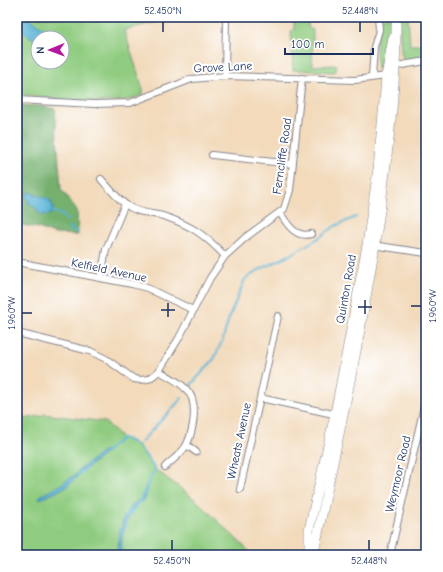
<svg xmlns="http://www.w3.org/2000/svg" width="443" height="572" viewBox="0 0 443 572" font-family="'Comic Neue',sans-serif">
  <rect width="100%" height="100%" fill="#fff"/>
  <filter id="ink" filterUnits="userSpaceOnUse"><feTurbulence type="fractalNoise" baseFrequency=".025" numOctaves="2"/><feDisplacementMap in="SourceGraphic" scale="8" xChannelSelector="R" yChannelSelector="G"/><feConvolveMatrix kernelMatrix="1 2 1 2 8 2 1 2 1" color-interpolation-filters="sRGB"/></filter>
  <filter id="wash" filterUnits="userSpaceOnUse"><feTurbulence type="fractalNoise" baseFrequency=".012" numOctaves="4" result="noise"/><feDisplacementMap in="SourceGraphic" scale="16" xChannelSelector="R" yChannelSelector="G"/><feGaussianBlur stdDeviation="0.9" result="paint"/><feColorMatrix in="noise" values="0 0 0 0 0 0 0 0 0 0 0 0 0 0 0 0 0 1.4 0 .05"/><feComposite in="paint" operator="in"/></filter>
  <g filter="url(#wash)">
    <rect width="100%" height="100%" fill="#f2dabb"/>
    <path fill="#90cc80" stroke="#567e6f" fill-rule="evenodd" d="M 17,17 L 176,17 L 124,30 L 143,89 L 143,94 C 122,110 45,97 17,95 ZM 38,38 L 62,38 L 62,62 L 38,62 Z
      M 294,17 L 309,17 L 308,28 L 313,30 L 312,66 L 337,65 L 336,71 L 334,72 L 293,70 L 291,31 L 294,29 Z
      M 380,17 L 392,17 L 391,34 L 383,69 L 377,69 L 376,45 Z
      M 399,17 L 408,17 L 410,45 L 426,45 L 426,56 L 410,61 L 403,59 L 401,52 Z
      M 44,414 L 105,422 L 122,438 L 138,445 L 155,469 L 197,501 L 253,555 L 17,555 L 17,419 C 28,420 32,416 43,416 Z"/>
    <path fill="#74b06e" stroke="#487066" d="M 17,105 L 43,106 L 55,109 L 61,189 L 77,210 L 78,235 L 55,234 L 38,228 L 17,224 L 17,177 L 26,170 L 24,145 L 17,142 Z"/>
    <path fill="#58b4d6" stroke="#3a729a" d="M 17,17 L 28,18 L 52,33 L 55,36 L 54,38 L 38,38 L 38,43 L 27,34 L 17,32 Z
      M 32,192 L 35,196 L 37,195 L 49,199 L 53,206 L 53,211 L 51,214 L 43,215 L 40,214 L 34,206 L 28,203 L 29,200 L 26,197 L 28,193 Z
      M 105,450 L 107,452 L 79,474 L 79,475 C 68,487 55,493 40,499 L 39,498 L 40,496 L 60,485 L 78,473 L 78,471 Z
      M 146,485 L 148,487 L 145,499 L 132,508 L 133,509 L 125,526 L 122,538 L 121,555 L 117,555 L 120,531 L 124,517 L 132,505 L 142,498 Z"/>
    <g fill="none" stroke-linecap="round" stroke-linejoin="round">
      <path stroke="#58b4d6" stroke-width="2" d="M 53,211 L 62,215 L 67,220
        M 69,226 L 71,230 L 74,230 L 78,232
        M 191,385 L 214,359 L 223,339 L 229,318 L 245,279 L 259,270 L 288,256 L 317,239 L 335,226 L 356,217
        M 141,442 L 182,398
        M 105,452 L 122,438 C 138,441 146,456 155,469 L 137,506 L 130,513
        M 78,475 L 85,469"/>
    </g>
  </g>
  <g filter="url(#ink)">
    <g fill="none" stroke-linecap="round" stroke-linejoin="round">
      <g stroke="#86848c" stroke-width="8">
        <path id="street" d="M 396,66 L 426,61
          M 225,76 L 226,17
          M 372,77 L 374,47 L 379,30 L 378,17
          M 17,100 L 94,104 L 130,103 L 192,79 L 225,76 L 355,80 L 386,76
          M 212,155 L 292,164
          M 101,179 C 109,188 116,197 125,204 C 136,213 150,213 163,216 C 191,225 205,235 225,256
          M 280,213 C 288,225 295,238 311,234
          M 372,245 L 426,253
          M 17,262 L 132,284 L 147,288 L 193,310
          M 101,278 L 106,249 L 125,204
          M 17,333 L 90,351 L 106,359 L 134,379 L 141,380 L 148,379 L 153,376 L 159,371 L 179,338 L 210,278 L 225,256 L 246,237 L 284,209 L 290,190 L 302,78
          M 159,371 C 168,376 180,382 187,390 C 199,402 193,431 187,444 C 183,453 172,460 165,467
          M 260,398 L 338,415
          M 187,445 L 196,452
          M 240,489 L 278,316
          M 390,555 L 426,398"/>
      </g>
      <g stroke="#86848c" stroke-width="10">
        <path id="secondary" d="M 309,554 L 309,530 L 335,414 L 367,245 L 378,169 L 385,91 L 386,76 L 393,38
          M 312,555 L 316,543 C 340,430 365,318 381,204 C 389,141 397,80 396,17"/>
      </g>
      <use href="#street" stroke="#fff" stroke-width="6"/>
      <use href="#secondary" stroke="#fff" stroke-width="9"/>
    </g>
  </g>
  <path fill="none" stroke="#1b2f5e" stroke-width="1.5" d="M 163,22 L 163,32M 360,22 L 360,32M 365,300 L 365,314M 168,303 L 168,317M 411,306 L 421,306M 358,307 L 372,307M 161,310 L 175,310M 22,313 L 32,313M 172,540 L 172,550M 369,540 L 369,550"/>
  <g text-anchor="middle" stroke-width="4" stroke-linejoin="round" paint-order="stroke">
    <g font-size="12" fill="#1b2f5e" stroke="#fff">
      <text transform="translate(223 67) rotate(-3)" y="4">Grove Lane</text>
      <text transform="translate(282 156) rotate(-82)" y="4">Ferncliffe Road</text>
      <text transform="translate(109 270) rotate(12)" y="4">Kelfield Avenue</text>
      <text transform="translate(346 289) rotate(-80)" y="4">Quinton Road</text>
      <text transform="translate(239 441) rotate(-78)" y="4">Wheats Avenue</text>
      <text transform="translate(398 474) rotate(-77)" y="4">Weymoor Road</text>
    </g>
  </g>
  <rect width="443" height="572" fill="none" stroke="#fff" stroke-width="44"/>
  <g transform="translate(50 50) rotate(269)"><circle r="19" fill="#ffffff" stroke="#a4acbf"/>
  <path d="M0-3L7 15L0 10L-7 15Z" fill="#b5179e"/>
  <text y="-6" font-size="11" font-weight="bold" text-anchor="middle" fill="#1b2f5e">N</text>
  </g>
  <path d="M285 48v6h88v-6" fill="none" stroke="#1b2f5e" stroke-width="2"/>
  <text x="291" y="48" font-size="12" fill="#1b2f5e" stroke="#ffffff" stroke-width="3" paint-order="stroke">100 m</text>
  <rect x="22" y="22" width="399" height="528" fill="none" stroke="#1b2f5e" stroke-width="1.5"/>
  <g font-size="10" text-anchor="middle" fill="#1b2f5e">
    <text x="163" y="14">52.450°N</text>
    <text x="360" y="14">52.448°N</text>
    <text transform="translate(432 306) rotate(-90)" y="4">1.960°W</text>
    <text transform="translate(11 313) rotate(-90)" y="4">1.960°W</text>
    <text x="172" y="564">52.450°N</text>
    <text x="369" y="564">52.448°N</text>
  </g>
</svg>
